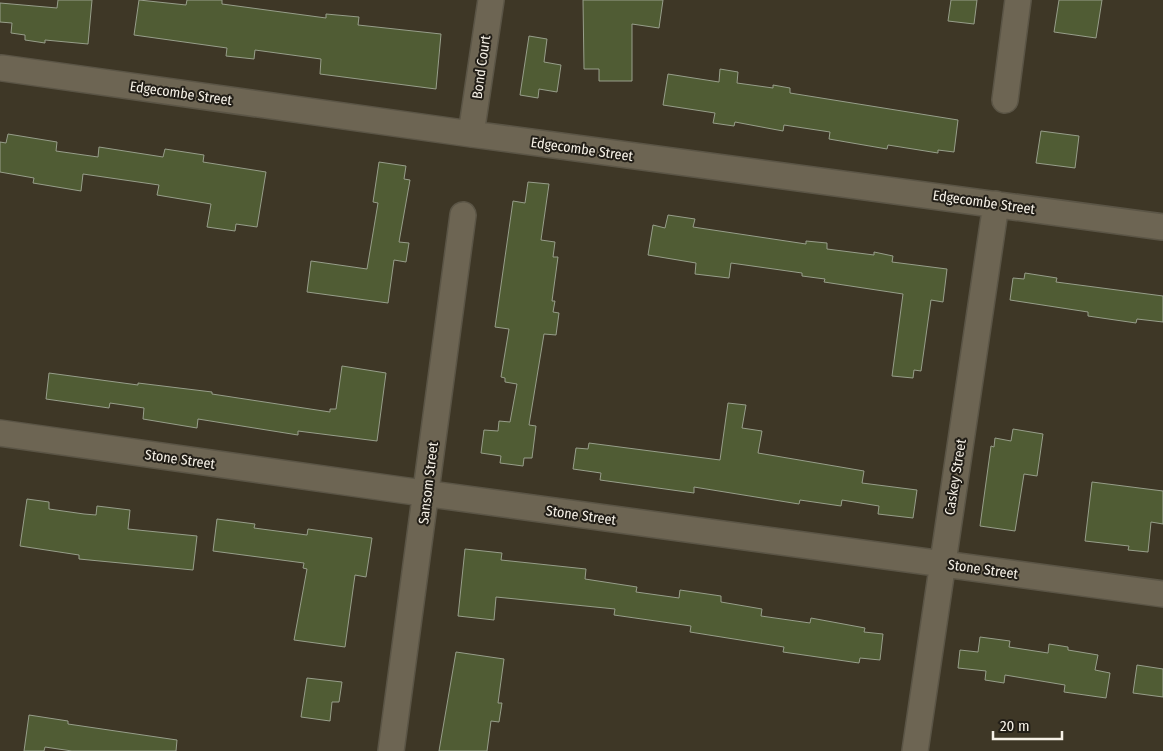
<svg xmlns="http://www.w3.org/2000/svg" width="1163" height="751" viewBox="0 0 1163 751" font-family="'Fira Sans Condensed',sans-serif">
  <rect width="100%" height="100%" fill="#3e3726"/>
  <path fill="#505c34" stroke="#979e8a" d="M 58,0 L 92,0 L 88,44 L 45,40 L 45,43 L 25,40 L 25,35 L 11,33 L 12,23 L 0,22 L 0,3 L 57,8 Z
    M 139,0 L 186,5 L 187,0 L 222,0 L 222,4 L 326,18 L 326,14 L 359,17 L 358,25 L 441,34 L 436,89 L 320,74 L 321,59 L 255,50 L 254,59 L 226,56 L 227,48 L 134,35 Z
    M 583,0 L 663,0 L 659,28 L 632,24 L 632,81 L 599,81 L 599,69 L 584,69 Z
    M 951,0 L 977,0 L 974,24 L 948,21 Z
    M 1059,0 L 1102,0 L 1096,38 L 1054,32 Z
    M 529,36 L 547,39 L 544,62 L 561,65 L 557,92 L 539,89 L 538,98 L 520,95 Z
    M 720,69 L 738,72 L 737,83 L 773,88 L 773,85 L 790,88 L 790,93 L 958,120 L 954,152 L 938,150 L 938,153 L 888,145 L 887,149 L 829,139 L 830,132 L 784,125 L 783,131 L 735,122 L 734,126 L 713,123 L 715,113 L 663,105 L 668,74 L 719,82 Z
    M 1041,131 L 1079,136 L 1075,168 L 1036,163 Z
    M 8,134 L 57,142 L 56,151 L 98,157 L 99,147 L 163,157 L 165,149 L 204,155 L 203,162 L 266,172 L 257,227 L 236,224 L 235,231 L 207,227 L 211,204 L 157,195 L 159,185 L 83,174 L 81,191 L 33,183 L 34,178 L 0,172 L 0,142 L 6,143 Z
    M 379,162 L 406,166 L 404,179 L 410,180 L 399,242 L 409,243 L 406,262 L 394,260 L 388,303 L 307,292 L 311,261 L 367,269 L 378,203 L 373,202 Z
    M 528,182 L 549,184 L 541,240 L 555,242 L 553,257 L 558,257 L 552,301 L 555,301 L 553,312 L 559,313 L 556,335 L 544,334 L 529,425 L 536,426 L 532,458 L 524,458 L 523,466 L 500,463 L 501,456 L 481,453 L 484,430 L 498,431 L 499,421 L 510,422 L 517,384 L 505,382 L 505,378 L 501,377 L 509,329 L 495,327 L 513,201 L 525,203 Z
    M 668,215 L 695,219 L 693,227 L 806,244 L 806,241 L 827,243 L 827,249 L 874,255 L 874,252 L 893,256 L 892,262 L 947,269 L 943,302 L 931,300 L 921,371 L 914,370 L 913,378 L 892,376 L 903,294 L 824,282 L 825,279 L 802,276 L 802,273 L 731,263 L 729,278 L 695,274 L 696,263 L 648,255 L 653,225 L 665,228 Z
    M 1025,273 L 1057,278 L 1056,282 L 1163,296 L 1163,322 L 1137,319 L 1136,323 L 1088,316 L 1088,312 L 1010,300 L 1013,278 L 1024,279 Z
    M 342,366 L 386,373 L 377,441 L 298,431 L 298,435 L 198,419 L 197,428 L 143,419 L 144,408 L 110,403 L 109,408 L 46,399 L 49,373 L 138,385 L 138,383 L 212,392 L 212,394 L 330,412 L 330,409 L 336,409 Z
    M 728,403 L 746,405 L 742,428 L 762,431 L 758,453 L 864,471 L 862,483 L 917,490 L 913,518 L 878,514 L 879,506 L 842,500 L 841,506 L 800,500 L 799,504 L 694,487 L 694,493 L 600,480 L 601,473 L 573,469 L 576,448 L 588,449 L 589,443 L 720,460 Z
    M 1013,429 L 1043,434 L 1037,476 L 1024,474 L 1015,531 L 980,526 L 991,446 L 994,447 L 995,438 L 1011,441 Z
    M 1092,482 L 1163,491 L 1163,524 L 1151,522 L 1148,552 L 1128,550 L 1129,546 L 1085,541 Z
    M 27,499 L 49,502 L 49,509 L 84,514 L 96,515 L 97,506 L 130,510 L 128,529 L 197,536 L 193,570 L 79,559 L 79,555 L 20,546 Z
    M 217,519 L 255,524 L 254,528 L 307,535 L 308,529 L 372,538 L 366,577 L 355,575 L 345,647 L 294,640 L 307,569 L 303,568 L 304,563 L 213,551 Z
    M 465,549 L 502,553 L 501,560 L 586,569 L 585,579 L 637,587 L 636,592 L 679,598 L 680,590 L 721,596 L 721,602 L 762,609 L 761,616 L 810,623 L 811,618 L 865,628 L 864,632 L 883,634 L 880,660 L 860,658 L 859,663 L 783,652 L 784,647 L 690,632 L 691,626 L 614,615 L 615,609 L 496,597 L 494,620 L 458,616 Z
    M 980,637 L 1010,641 L 1009,647 L 1048,653 L 1049,644 L 1068,647 L 1068,650 L 1098,655 L 1095,670 L 1110,673 L 1106,698 L 1064,692 L 1065,685 L 1005,675 L 1004,683 L 985,680 L 986,671 L 958,668 L 960,650 L 978,652 Z
    M 456,652 L 504,659 L 498,703 L 502,703 L 499,722 L 491,721 L 487,751 L 439,751 Z
    M 1137,665 L 1163,669 L 1163,697 L 1133,693 Z
    M 307,678 L 342,682 L 339,702 L 332,702 L 330,721 L 301,717 Z
    M 29,715 L 68,721 L 68,724 L 177,740 L 176,751 L 72,751 L 45,747 L 44,751 L 24,751 Z"/>
  <g fill="none" stroke-linecap="round" stroke-linejoin="round">
    <g stroke="#5b5546" stroke-width="28">
      <path id="street" d="M 2,68 L 471,134 L 1163,227
        M 1005,100 L 1018,0
        M 471,134 L 491,0
        M 0,433 L 401,490 L 1163,594
        M 391,751 L 463,215
        M 915,751 L 996,204"/>
    </g>
    <use href="#street" stroke="#6d6553" stroke-width="25"/>
  </g>
  <g text-anchor="middle" stroke-width="4" stroke-linejoin="round" paint-order="stroke">
    <g font-size="14" fill="#f6f1e7" stroke="#221e17">
      <text transform="translate(481 67) rotate(-82)" y="5">Bond Court</text>
      <text transform="translate(181 93) rotate(8)" y="5">Edgecombe Street</text>
      <text transform="translate(582 149) rotate(8)" y="5">Edgecombe Street</text>
      <text transform="translate(984 202) rotate(8)" y="5">Edgecombe Street</text>
      <text transform="translate(180 459) rotate(8)" y="5">Stone Street</text>
      <text transform="translate(955 477) rotate(-81)" y="5">Caskey Street</text>
      <text transform="translate(428 483) rotate(-83)" y="5">Sansom Street</text>
      <text transform="translate(581 515) rotate(8)" y="5">Stone Street</text>
      <text transform="translate(983 569) rotate(8)" y="5">Stone Street</text>
    </g>
  </g>
  <path d="M993 731v8h69v-8" fill="none" stroke="#f6f1e7" stroke-width="2.5"/>
  <text x="1000" y="731" font-size="15" fill="#f6f1e7" stroke="#221e17" stroke-width="4" paint-order="stroke">20 m</text>
</svg>
